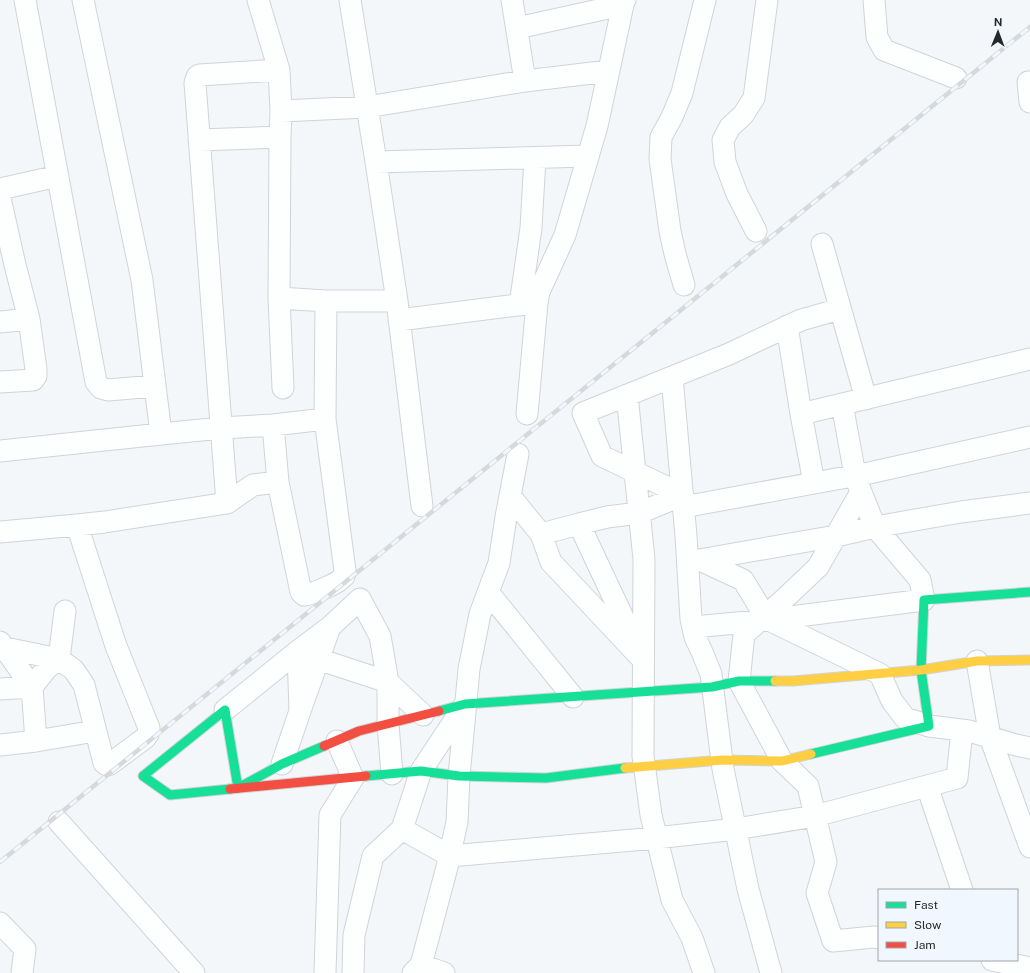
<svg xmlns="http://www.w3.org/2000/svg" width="1030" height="973" viewBox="0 0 1030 973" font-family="'Public Sans',sans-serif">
  <rect width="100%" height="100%" fill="#f4f7fa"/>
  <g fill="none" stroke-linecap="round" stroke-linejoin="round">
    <g stroke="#d1d4d7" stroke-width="23">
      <path id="street" d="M 25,0 L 96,382 L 101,388 L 108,390 L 155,386
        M 83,0 L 142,280 L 161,434
        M 258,0 L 279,70 L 281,111 L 280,137 L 279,298 L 283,388
        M 350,0 L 376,162 L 397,301 L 422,506
        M 512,0 L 525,81
        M 874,0 L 877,37 L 884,50 L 956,78
        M 517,28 L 608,8 L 625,0
        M 1028,82 L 1030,102
        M 281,111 L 367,107 L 525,81 L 609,71
        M 199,140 L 280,137
        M 376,162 L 588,156
        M 0,189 L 58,176
        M 0,198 L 15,265 L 29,319 L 36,369 L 36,376 L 33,380 L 0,382
        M 756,231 L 737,194 L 725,162 L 723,140 L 730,127 L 743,115 L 754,98 L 767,0
        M 822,244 L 866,399
        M 684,285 L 675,254 L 670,231 L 660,159 L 661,137 L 672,117 L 682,93 L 705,0
        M 279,298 L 326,301 L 397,301
        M 520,305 L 531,228 L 535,158
        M 399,320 L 533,303
        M 0,322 L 29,319
        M 787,326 L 801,414 L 814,483
        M 672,377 L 686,536 L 691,619 L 695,637 L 702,652 L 711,674 L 723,769 L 748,889 L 771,973
        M 627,395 L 644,559 L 643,756 L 651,815 L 672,900 L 692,938 L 704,973
        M 842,404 L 855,475 L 861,492 L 818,567 L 780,603 L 744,634 L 739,681 L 782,761 L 808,786 L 826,862 L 817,893 L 833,941 L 874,937 L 879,938
        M 527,414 L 537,303 L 539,292 L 565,235 L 597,126 L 624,0
        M 801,414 L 1030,359
        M 273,425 L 278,482 L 301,592 L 304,595 C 312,594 338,584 343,577 C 345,576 345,573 345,571 L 325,419 L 326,301
        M 0,451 L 161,434 L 221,428 L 273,425 L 325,419
        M 861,492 L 875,527 L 961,512 L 1030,503
        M 510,496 L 541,534 L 551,562 L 643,660
        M 227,503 L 195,83 L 197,77 L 199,75 L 279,70
        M 683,507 L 869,473 L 1030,437
        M 579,524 L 607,517 L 639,513 L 683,495 L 602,456 L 583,413 L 729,354 L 801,320 L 840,309
        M 0,532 L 77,525 L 105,522 L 227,503 L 253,485 L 278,482
        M 541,534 L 579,524 L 635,643
        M 700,560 L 743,580 L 765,616 L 769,620 L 880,674 L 892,701 L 905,718 L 929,726 L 969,731 L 1016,745 L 1030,748
        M 688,562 L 836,536 L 875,527 L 920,580 L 924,600 L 759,621 L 693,627
        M 488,592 L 573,697
        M 330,627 L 360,599 L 380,636 L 388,682 L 423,715
        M 0,642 L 32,687 L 36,741
        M 0,647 L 59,659 L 74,670 L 84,685 L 104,763 L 107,765 L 110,764 L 145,738 L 148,734 L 149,728 L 116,646 L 77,525
        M 318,659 L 388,682 L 388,724 L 392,774
        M 977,661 L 990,737 L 1030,847
        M 0,689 L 32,687 L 47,668 L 59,659 L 65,611
        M 225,710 L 298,651
        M 0,745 L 36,741 L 95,731
        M 282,764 L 300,711 L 298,651 L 330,627 L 300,711
        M 927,786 L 962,890
        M 59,822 L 194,973
        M 402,829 L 450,856 L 656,838 L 736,829 L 815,816 L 957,778 L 962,730
        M 0,923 L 25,949 L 22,973
        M 992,960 L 1030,968
        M 325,973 L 330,815 L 353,778 L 337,741
        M 353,973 L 354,935 L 373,856 L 402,829 L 421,771 L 464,706
        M 413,973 L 421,965 L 444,973
        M 420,973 L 421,965 L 447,867 L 457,822 L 459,776 L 469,669 L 480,614 L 499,563 L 506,517 L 518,454"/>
    </g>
    <g stroke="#d1d4d7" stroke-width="11">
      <path id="fast" d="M 439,711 L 465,704 L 712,687 L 739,681 L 775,681
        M 811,754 L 929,726 L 921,670 L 924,600 L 1030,592
        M 366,776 L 421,771 L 459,776 L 546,778 L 625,768
        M 230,789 L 170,795 L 143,776 L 225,710 L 238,788 L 282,764 L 324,746"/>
    </g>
    <g stroke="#d1d4d7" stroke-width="11">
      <path id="slow" d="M 775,681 L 793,681 L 921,670 L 977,661 L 1030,660
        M 625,768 L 722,760 L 782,761 L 811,754"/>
    </g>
    <g stroke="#d1d4d7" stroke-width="11">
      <path id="jam" d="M 324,746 L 359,731 L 439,711
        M 230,789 L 366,776"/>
    </g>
    <use href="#street" stroke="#fdfefe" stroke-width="21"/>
    <use href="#fast" stroke="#16e098" stroke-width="9"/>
    <use href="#slow" stroke="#ffcf43" stroke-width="9"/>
    <use href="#jam" stroke="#f24e42" stroke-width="9"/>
    <g stroke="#d6d8d9" stroke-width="4.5">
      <path id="rail" d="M 0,862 L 1030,27"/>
    </g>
    <use href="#rail" stroke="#f0f7fe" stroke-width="3" stroke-dasharray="9" stroke-linecap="butt"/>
  </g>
  <rect x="878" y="889" width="140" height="72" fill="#f0f7fe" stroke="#9fa5aa"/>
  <rect x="886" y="902" width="20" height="6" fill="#16e098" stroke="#9fa5aa"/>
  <text x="914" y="909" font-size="12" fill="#26292c">Fast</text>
  <rect x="886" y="922" width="20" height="6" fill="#ffcf43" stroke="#9fa5aa"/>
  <text x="914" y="929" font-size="12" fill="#26292c">Slow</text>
  <rect x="886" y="942" width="20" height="6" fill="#f24e42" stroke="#9fa5aa"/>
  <text x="914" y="949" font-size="12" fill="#26292c">Jam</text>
  <g transform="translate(998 32) rotate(1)" stroke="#f0f7fe" stroke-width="3" paint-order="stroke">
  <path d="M0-3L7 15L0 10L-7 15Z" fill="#26292c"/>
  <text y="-6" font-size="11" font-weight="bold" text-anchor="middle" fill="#26292c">N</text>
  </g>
</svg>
